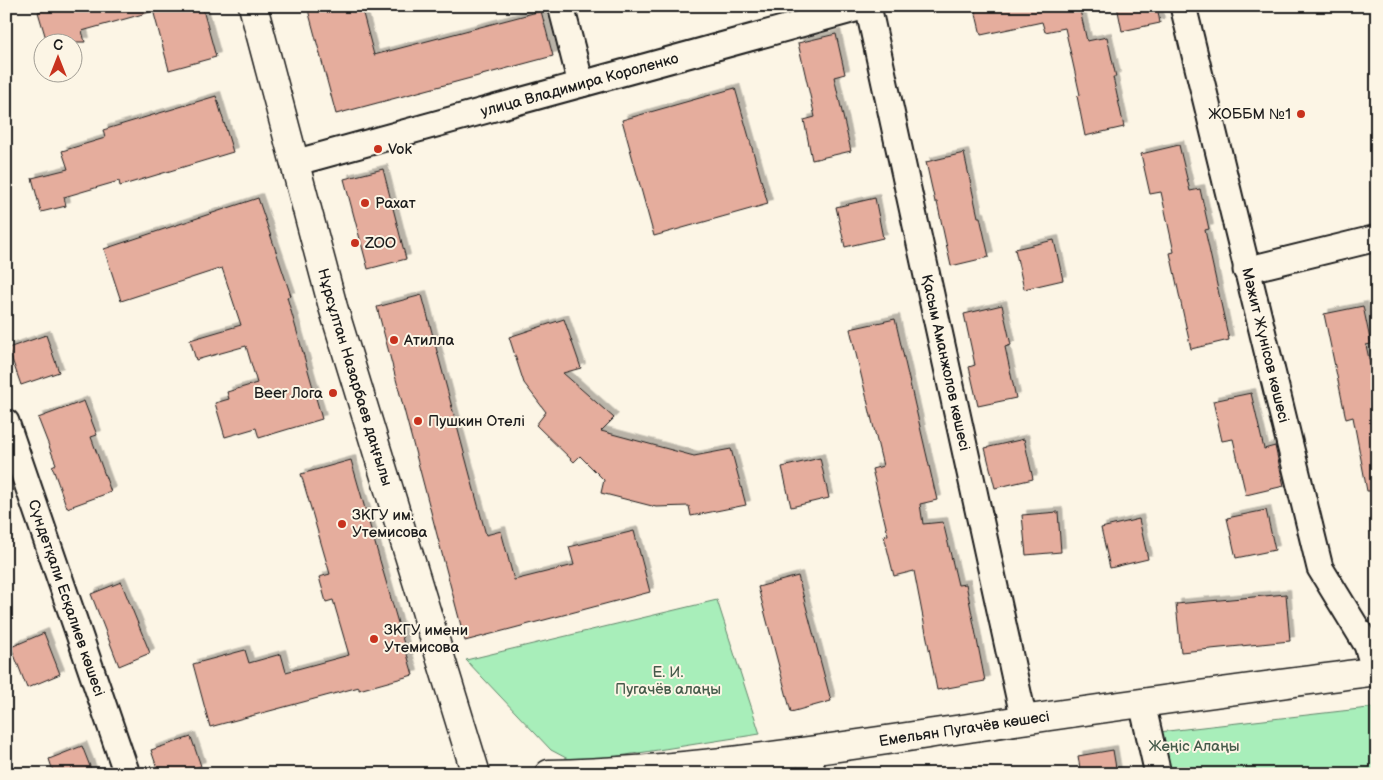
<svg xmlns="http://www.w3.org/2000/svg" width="1383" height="780" viewBox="0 0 1383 780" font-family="'Balsamiq Sans',sans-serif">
  <defs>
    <filter id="shadow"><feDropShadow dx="4.5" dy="-4.5" stdDeviation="0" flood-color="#0004"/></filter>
  </defs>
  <rect width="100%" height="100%" fill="#fcf5e5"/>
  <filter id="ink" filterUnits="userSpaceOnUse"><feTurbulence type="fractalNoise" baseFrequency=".02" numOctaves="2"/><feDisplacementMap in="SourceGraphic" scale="10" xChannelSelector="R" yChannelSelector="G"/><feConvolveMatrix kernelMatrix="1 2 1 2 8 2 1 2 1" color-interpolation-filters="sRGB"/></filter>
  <g filter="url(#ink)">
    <path fill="#a8eeba" stroke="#62856b" d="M 717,600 L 760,734 L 594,760 L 568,759 L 551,750 L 466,660 Z
      M 1377,707 L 1377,774 L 1169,774 L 1159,732 Z"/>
    <path fill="#e5ad9d" stroke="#1c1c1c" filter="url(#shadow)" d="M 57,6 L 149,6 L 150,12 L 82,31 L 85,42 L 47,42 L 38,12 Z
      M 152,6 L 202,6 L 216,57 L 169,70 Z
      M 307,6 L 361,6 L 374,55 L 541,11 L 553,56 L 336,114 Z
      M 974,6 L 1079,6 L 1087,41 L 1107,37 L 1116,77 L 1113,77 L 1124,127 L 1085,136 L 1077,96 L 1080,95 L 1065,28 L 1045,32 L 1042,22 L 981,35 Z
      M 1117,6 L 1157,6 L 1160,23 L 1122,31 Z
      M 836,34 L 845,74 L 834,77 L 851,151 L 812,160 L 804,120 L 815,117 L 798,43 Z
      M 735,88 L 768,204 L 654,236 L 622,120 Z
      M 216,96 L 233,152 L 120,186 L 119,181 L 64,197 L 66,206 L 41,212 L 32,178 L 68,169 L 62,151 L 105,138 L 103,130 Z
      M 1179,145 L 1190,191 L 1200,189 L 1209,229 L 1205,230 L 1229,340 L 1191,349 L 1170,253 L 1174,252 L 1161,192 L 1150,194 L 1141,154 Z
      M 964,153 L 978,217 L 980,217 L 989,257 L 951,266 L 937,202 L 935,202 L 926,162 Z
      M 383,169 L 406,259 L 368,269 L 344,179 Z
      M 258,198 L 291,296 L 287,297 L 322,419 L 259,438 L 256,428 L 225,437 L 215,403 L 229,399 L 227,392 L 257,383 L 246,346 L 196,360 L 190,340 L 241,325 L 222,268 L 121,301 L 104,249 Z
      M 875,198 L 883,238 L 845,247 L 836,207 Z
      M 1054,240 L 1063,280 L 1024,289 L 1015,249 Z
      M 422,295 L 486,535 L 501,531 L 514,580 L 574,565 L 569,547 L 634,531 L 650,592 L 465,641 L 377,307 Z
      M 1002,305 L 1011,345 L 1005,347 L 1016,398 L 978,406 L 969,367 L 975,365 L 964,314 Z
      M 1363,306 L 1371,344 L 1366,345 L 1377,396 L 1377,491 L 1367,491 L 1353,417 L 1346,419 L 1324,314 Z
      M 564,319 L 581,368 L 563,373 L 614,418 L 601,431 L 694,456 L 731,449 L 746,505 L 691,516 L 689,506 L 656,507 L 601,493 L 604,480 L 580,456 L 574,462 L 536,425 L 546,412 L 524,383 L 509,337 Z
      M 895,319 L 937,500 L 920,504 L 923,524 L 943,522 L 958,585 L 966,584 L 985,681 L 937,690 L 914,571 L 894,576 L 884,536 L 888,535 L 872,469 L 883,466 L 850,329 Z
      M 46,335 L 59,372 L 21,385 L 8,348 Z
      M 1251,393 L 1264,449 L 1275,446 L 1284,486 L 1246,495 L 1233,439 L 1222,441 L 1213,401 Z
      M 84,401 L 97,435 L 91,437 L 111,492 L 67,508 L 52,466 L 56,464 L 38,418 Z
      M 1024,439 L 1033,479 L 995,488 L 985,448 Z
      M 820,458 L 829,498 L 791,507 L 782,467 Z
      M 351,460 L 413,675 L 359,690 L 359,687 L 210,727 L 193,664 L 245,650 L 249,663 L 281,654 L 286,672 L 349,655 L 333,600 L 326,602 L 319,577 L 330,574 L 301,474 Z
      M 1266,510 L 1275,550 L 1236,558 L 1227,518 Z
      M 1058,512 L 1061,552 L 1026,555 L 1022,515 Z
      M 1139,519 L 1148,559 L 1110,568 L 1101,528 Z
      M 798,576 L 831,701 L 791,712 L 758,587 Z
      M 121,582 L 150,653 L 119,666 L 91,594 Z
      M 1286,594 L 1290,641 L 1181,652 L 1176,604 Z
      M 44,633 L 60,674 L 27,688 L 11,647 Z
      M 191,737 L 201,766 L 177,774 L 159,774 L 151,750 Z
      M 82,746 L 93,774 L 54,774 L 49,759 Z
      M 1113,750 L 1117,774 L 1081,774 L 1078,756 Z"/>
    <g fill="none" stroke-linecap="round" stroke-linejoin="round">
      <g stroke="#1c1c1c" stroke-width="29">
        <g id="minor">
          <path d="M 561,6 L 581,84"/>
          <path id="s1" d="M 868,6 L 1024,720"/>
          <path id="s2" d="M 1183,6 L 1320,568 L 1367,645 L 1375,672"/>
          <path id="s3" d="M 294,163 L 866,6"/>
          <path d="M 1246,270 L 1377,238"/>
          <path id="s4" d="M 6,422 L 127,774"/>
          <path d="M 1142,703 L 1158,774"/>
          <path d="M 807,752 L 813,774"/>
        </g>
      </g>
      <g stroke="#1c1c1c" stroke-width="31">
        <g id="tertiary">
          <path id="s5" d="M 549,774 C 695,771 838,747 982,726 C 1113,706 1245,689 1377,671"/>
        </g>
      </g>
      <g stroke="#1c1c1c" stroke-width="31">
        <g id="secondary">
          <path id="s6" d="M 253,6 L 333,307 L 476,774"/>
        </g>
      </g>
      <use href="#minor" stroke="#fcf5e5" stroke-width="25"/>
      <use href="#tertiary" stroke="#fcf5e5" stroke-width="28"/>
      <use href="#secondary" stroke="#fcf5e5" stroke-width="28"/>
    </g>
  </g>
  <g fill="#c8321e" stroke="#fcf5e5" stroke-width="2">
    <circle cx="1301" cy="114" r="5"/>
    <circle cx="378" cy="149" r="5"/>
    <circle cx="365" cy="203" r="5"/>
    <circle cx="355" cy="243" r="5"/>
    <circle cx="394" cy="340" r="5"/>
    <circle cx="333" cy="393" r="5"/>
    <circle cx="418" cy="421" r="5"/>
    <circle cx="342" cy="524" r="5"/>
    <circle cx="374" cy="639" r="5"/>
  </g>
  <g text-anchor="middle" stroke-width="4" stroke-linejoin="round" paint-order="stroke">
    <g font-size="15" fill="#1c1c1c" stroke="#fcf5e5">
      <text dy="5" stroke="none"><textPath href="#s3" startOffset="296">улица Владимира Короленко</textPath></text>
      <text dy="5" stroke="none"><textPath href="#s2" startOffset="349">Мәжит Жүнісов көшесі</textPath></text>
      <text dy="5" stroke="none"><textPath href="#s1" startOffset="365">Қасым Аманжолов көшесі</textPath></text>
      <text dy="5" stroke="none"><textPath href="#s6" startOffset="385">Нұрсұлтан Назарбаев даңғылы</textPath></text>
      <text dy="5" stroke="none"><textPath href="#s4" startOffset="186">Сүндетқали Есқалиев көшесі</textPath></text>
      <text dy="5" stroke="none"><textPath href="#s5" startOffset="418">Емельян Пугачёв көшесі</textPath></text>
    </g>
    <g font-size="15" fill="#1c1c1c" stroke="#fcf5e5" text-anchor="start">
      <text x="1291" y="119" text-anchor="end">ЖОББМ №1</text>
      <text x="388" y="154">Vok</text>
      <text x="375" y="208">Рахат</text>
      <text x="365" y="248">ZOO</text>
      <text x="404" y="345">Атилла</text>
      <text x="323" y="398" text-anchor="end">Beer Лога</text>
      <text x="428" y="426">Пушкин Отелі</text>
      <text x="352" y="520">ЗКГУ им.<tspan x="352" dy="17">Утемисова</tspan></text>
      <text x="384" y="635">ЗКГУ имени<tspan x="384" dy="17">Утемисова</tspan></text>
    </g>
    <g font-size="15" fill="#465b4b" stroke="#fcf5e5">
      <text x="668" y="677">Е. И.<tspan x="668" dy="17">Пугачёв алаңы</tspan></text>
      <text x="1194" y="751">Жеңіс Алаңы</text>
    </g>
  </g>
  <rect width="1383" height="780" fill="none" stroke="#fcf5e5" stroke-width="25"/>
  <rect x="12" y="12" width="1358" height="755" fill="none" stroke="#1c1c1c" stroke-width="2" filter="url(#ink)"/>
  <g transform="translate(58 58)"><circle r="24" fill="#fcf5e5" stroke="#a29e95"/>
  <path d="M0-4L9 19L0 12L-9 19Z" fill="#c8321e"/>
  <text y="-8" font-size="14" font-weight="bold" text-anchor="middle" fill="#1c1c1c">С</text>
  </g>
</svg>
